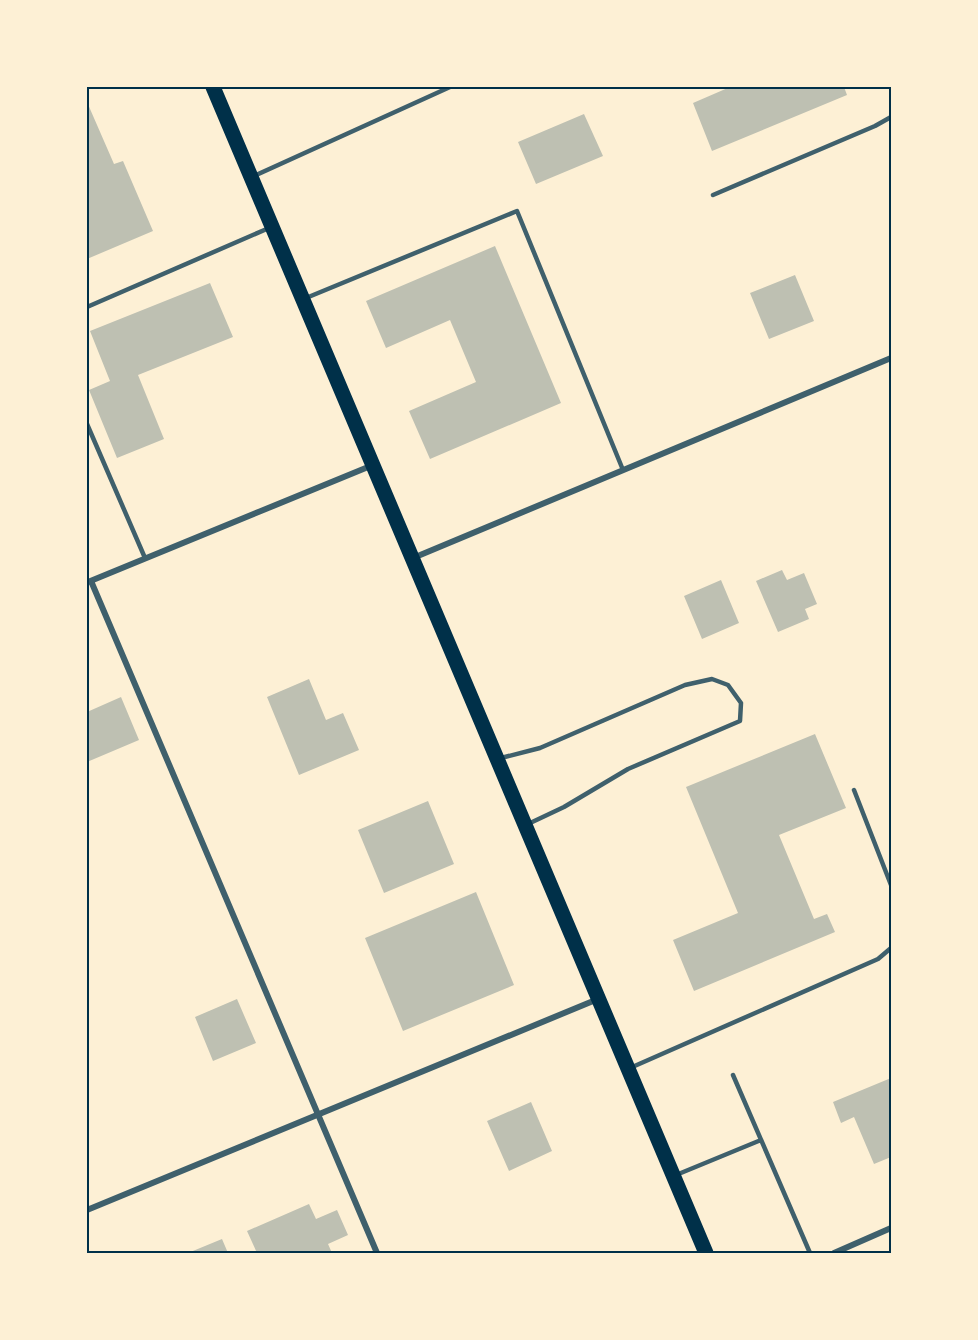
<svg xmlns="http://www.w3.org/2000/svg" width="978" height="1340" viewBox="0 0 978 1340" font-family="Jost,sans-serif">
  <rect width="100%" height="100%" fill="#fdf0d5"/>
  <path fill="#bec0b2" d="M 730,87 L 844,87 L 847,95 L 712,151 L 693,103 Z
    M 87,102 L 114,164 L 123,161 L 153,231 L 87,259 Z
    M 584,114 L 603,156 L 536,184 L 518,142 Z
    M 495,246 L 561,403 L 430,459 L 409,411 L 476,382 L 450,320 L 386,348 L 366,301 Z
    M 795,275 L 814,321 L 769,339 L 750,293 Z
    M 210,283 L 233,337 L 138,375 L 164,439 L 117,458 L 89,390 L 110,381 L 90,331 Z
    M 782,570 L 787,580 L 804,573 L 817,604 L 805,609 L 809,619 L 778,632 L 756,581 Z
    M 721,580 L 739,623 L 702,639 L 684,596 Z
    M 309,679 L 326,720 L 343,713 L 359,750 L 299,775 L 267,697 Z
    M 121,697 L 139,740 L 87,762 L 87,712 Z
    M 815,734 L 846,808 L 779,835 L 814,919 L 827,914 L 835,932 L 694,991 L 673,940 L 738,913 L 686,787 Z
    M 428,801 L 454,864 L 384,893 L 358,830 Z
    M 476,892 L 514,985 L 403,1031 L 365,938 Z
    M 237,999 L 256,1043 L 213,1061 L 195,1017 Z
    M 891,1078 L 891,1157 L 874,1164 L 854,1117 L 841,1123 L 833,1102 Z
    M 531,1102 L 552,1151 L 509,1171 L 487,1121 Z
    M 309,1204 L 316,1219 L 337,1210 L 348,1235 L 328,1244 L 332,1253 L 257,1253 L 247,1231 Z
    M 222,1239 L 228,1253 L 188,1253 Z"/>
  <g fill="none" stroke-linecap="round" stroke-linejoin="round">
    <path stroke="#3f606c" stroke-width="4.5" d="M 254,176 L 450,87
      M 713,195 L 875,126 L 891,117
      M 306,298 L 517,211 L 623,470
      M 87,307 L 269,228
      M 87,424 L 145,558
      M 501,758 L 540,748 L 685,685 L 712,679 L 728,685 L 741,703 L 740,721 L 628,769 L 564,807 L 528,824
      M 854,790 L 891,885
      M 630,1068 L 878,959 L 891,948
      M 733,1075 L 810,1253
      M 676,1175 L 761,1140"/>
    <path stroke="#3f606c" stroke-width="6" d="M 413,558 L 891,358
      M 91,581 L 377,1253
      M 88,582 L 373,465
      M 87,1210 L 598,999
      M 834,1253 L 891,1228"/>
    <path stroke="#003049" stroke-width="15" d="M 213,87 L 706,1253"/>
  </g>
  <rect width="978" height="1340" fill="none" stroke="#fdf0d5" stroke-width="177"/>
  <rect x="88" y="88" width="802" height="1164" fill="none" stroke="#003049" stroke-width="2"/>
</svg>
